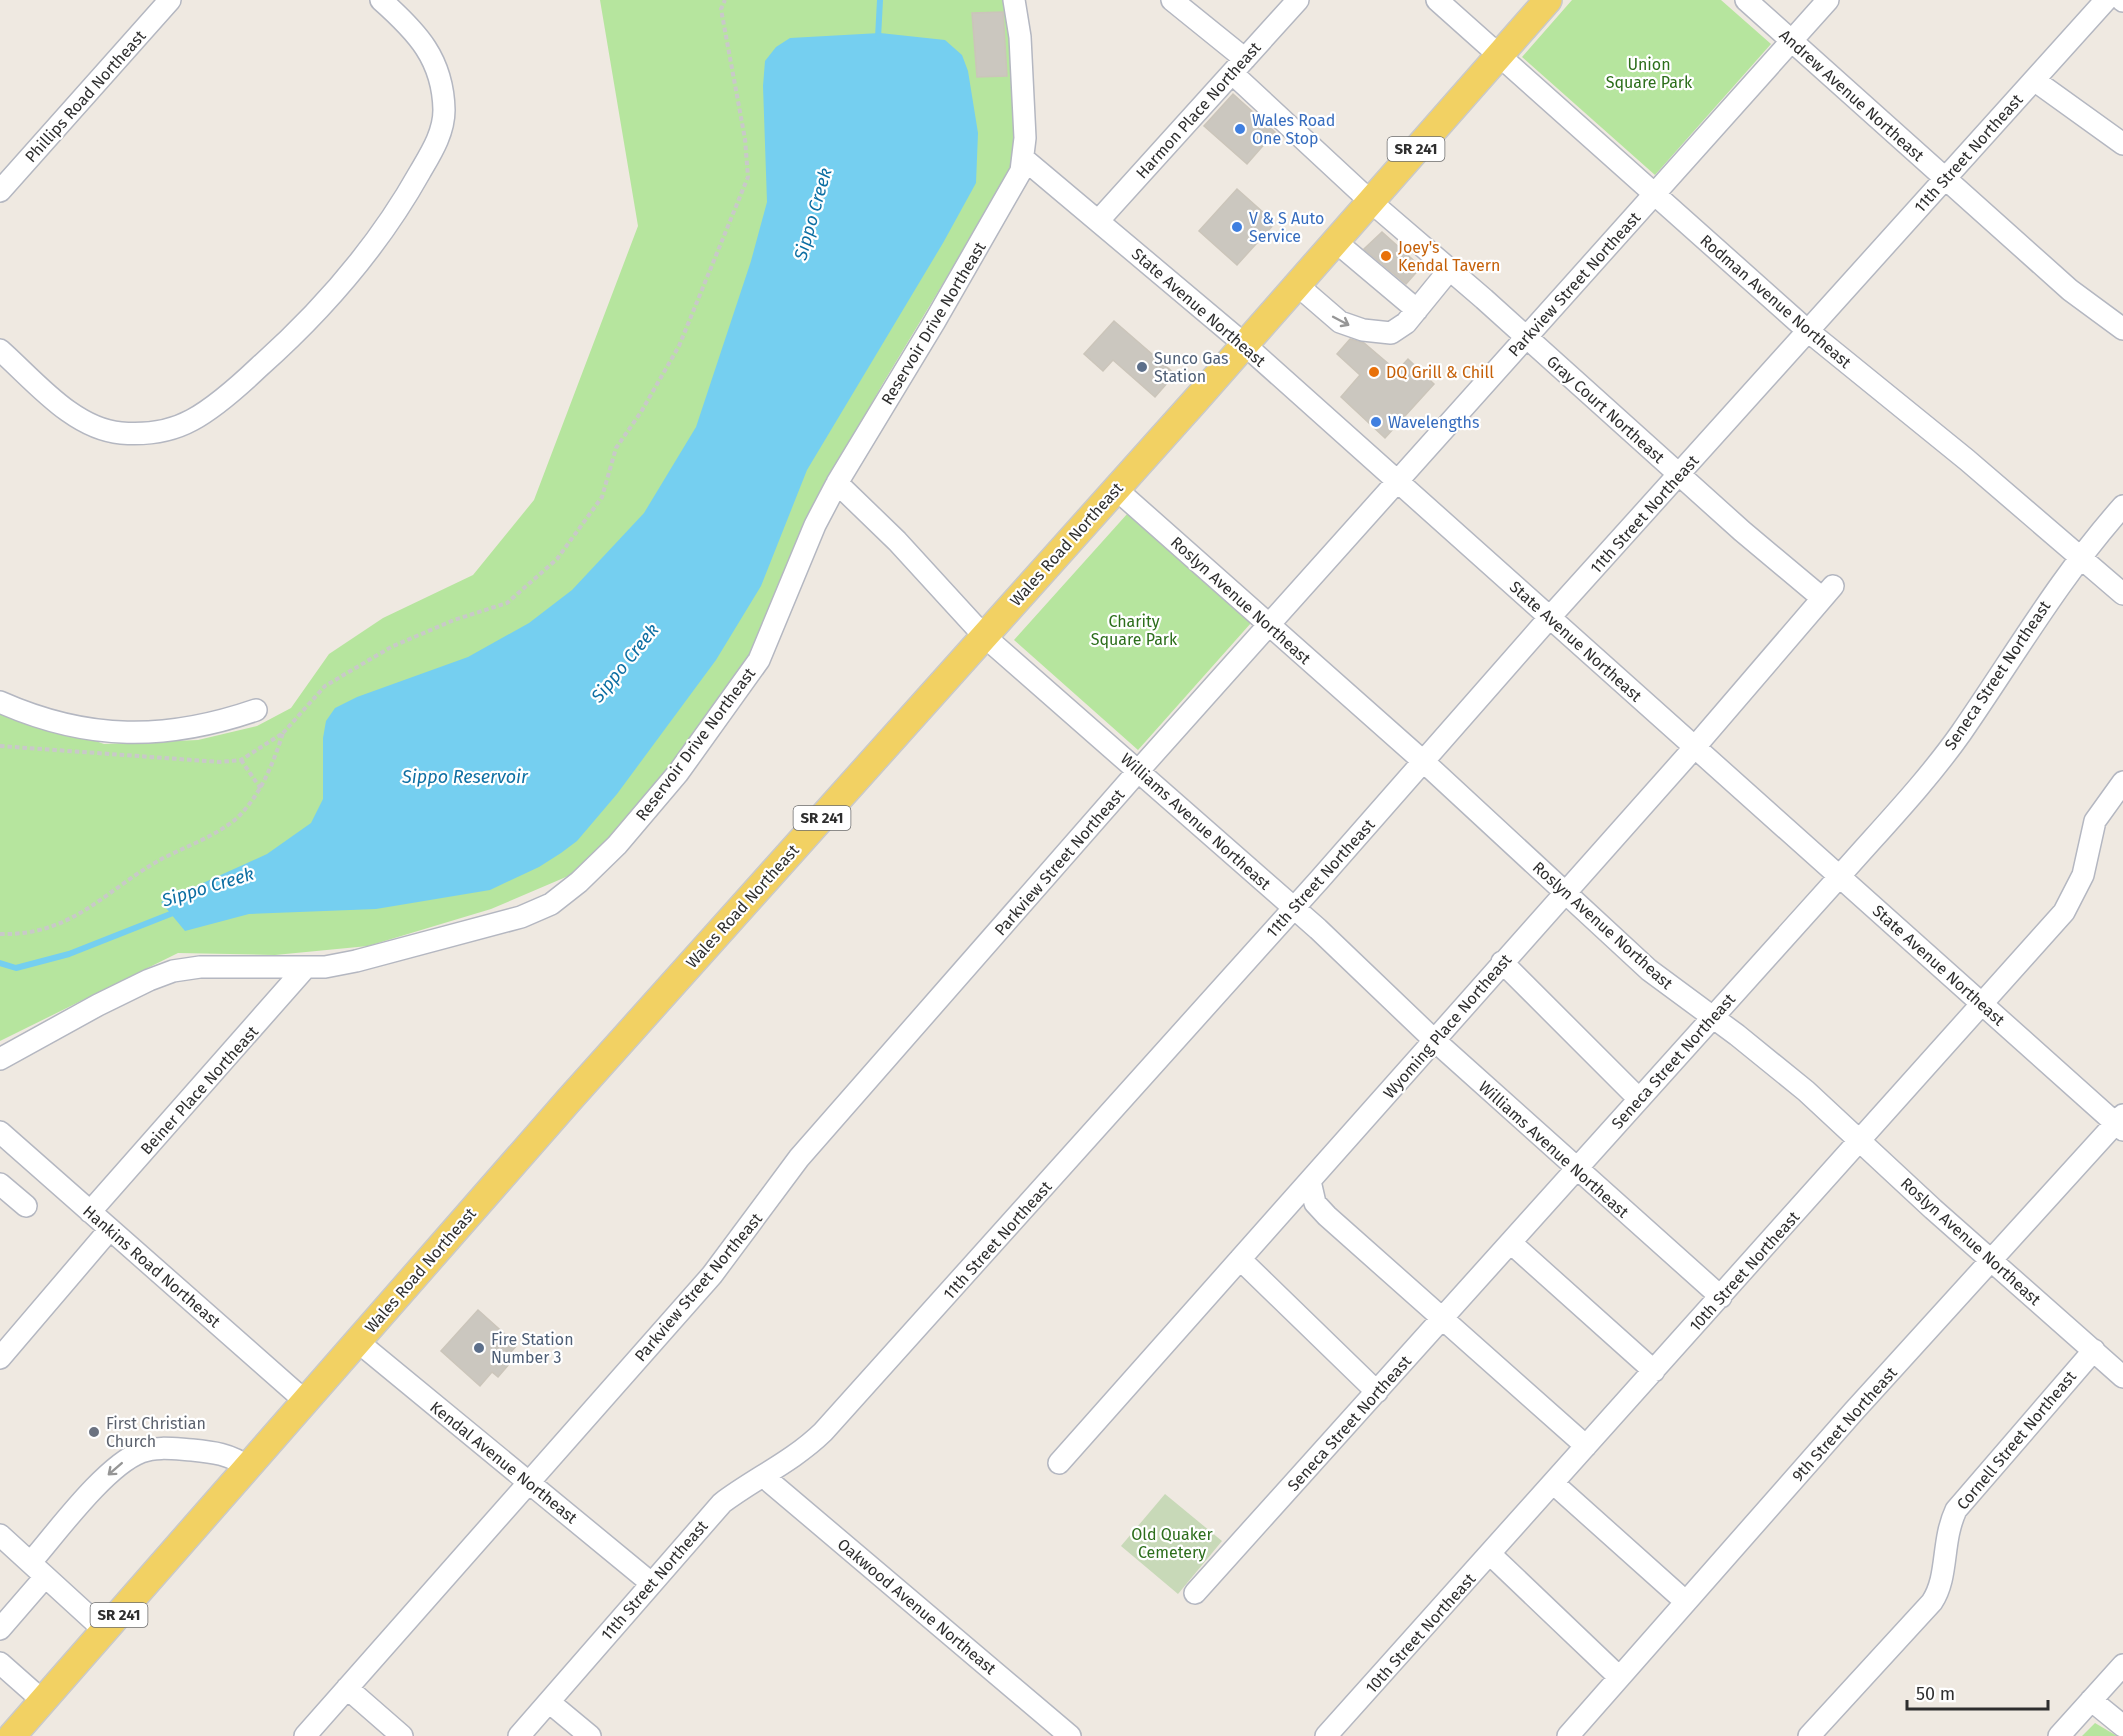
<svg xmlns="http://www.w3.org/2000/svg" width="2123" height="1736" viewBox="0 0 2123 1736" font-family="'Fira Sans',sans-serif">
  <rect width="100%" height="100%" fill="#efe9e1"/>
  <path fill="#b6e59e" d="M 600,0 L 1007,0 L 1015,137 L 1010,172 L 882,385 L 814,506 L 756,648 L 649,795 L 580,871 L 491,909 L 368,946 L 275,955 L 178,953 L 0,1041 L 0,707 L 104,744 L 198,740 L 257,726 L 291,708 L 329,654 L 383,618 L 473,575 L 534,500 L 638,226 Z
    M 1572,0 L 1721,0 L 1771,44 L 1655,175 L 1522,57 Z
    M 1128,513 L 1251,623 L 1138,750 L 1014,640 Z
    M 2095,1723 L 2117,1736 L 2082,1736 Z"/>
  <path fill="#c8d9b8" d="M 1165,1494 L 1222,1541 L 1178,1594 L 1121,1546 Z"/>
  <path fill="#75cff0" d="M 880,33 L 945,40 L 962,55 L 968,71 L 978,133 L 976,183 L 943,243 L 807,470 L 761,586 L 716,660 L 617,794 L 577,841 L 561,853 L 539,867 L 490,890 L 376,909 L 249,914 L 185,931 L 161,902 L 267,854 L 311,823 L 323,799 L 323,738 L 326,721 L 335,708 L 357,697 L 468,657 L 529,623 L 572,590 L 644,513 L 696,427 L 751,261 L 767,202 L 763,86 L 765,61 L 776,47 L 790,38 Z"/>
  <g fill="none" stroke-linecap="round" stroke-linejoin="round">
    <path stroke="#75cff0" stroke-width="6" d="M 878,38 L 880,0
      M 0,963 L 16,968 L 69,954 L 178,911"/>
  </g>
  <path fill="#cbc7bf" stroke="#cbc5ba" stroke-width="1.5" d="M 1003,12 L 1007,76 L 977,77 L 972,13 Z
    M 1233,94 L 1275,132 L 1247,164 L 1204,126 Z
    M 1237,189 L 1275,223 L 1237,265 L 1199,231 Z
    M 1382,232 L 1421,267 L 1406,284 L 1364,249 Z
    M 1114,321 L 1175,374 L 1155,397 L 1113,360 L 1103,371 L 1084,354 Z
    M 1350,339 L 1364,343 L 1397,371 L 1408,359 L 1434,384 L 1385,438 L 1341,397 L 1360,375 L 1337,354 Z
    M 478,1310 L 517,1345 L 506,1358 L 511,1362 L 498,1377 L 492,1372 L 480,1386 L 441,1351 Z"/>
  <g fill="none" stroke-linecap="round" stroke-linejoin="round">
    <g stroke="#b4b7c1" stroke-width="24">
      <path id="minor" d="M 1172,0 L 1245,59
        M 1437,0 L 1808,331 L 1967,460 L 2123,594
        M 1746,0 L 2070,290 L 2123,329
        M 2122,0 L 2123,1
        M 1232,73 L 1370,201 L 1484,299 L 1742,531 L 1822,598
        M 2034,80 L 2123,144
        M 1024,159 L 1244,344 L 2123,1130
        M 0,191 L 170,0
        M 1099,220 L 1298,0
        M 1335,241 L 1417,310
        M 1296,284 L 1340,322 L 1363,330 L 1391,333 L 1406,323 L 1450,269
        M 0,350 C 34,380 73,429 121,433 C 145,435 170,432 192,420 C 216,407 239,386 259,367 C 322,311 378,247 420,172 C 431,153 444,133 444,110 C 443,59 417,32 381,0
        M 837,483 L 897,541 L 984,636 L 1318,929 L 1434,1040 L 1721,1297
        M 1116,489 L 1424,762 L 1649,970 L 1737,1035 L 1806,1091 L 1933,1209 L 2123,1377
        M 0,702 C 88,741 166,741 256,710
        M 1502,962 L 1639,1099
        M 0,1059 L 98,1005 L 149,980 L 173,971 L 200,967 L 325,967 L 356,961 L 521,917 L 551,904 L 579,882 L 617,845 L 678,773 L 759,660 L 815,525 L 837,483 L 935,321 L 1021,171 L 1025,138 L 1020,37 L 1014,0
        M 0,1132 L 305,1401
        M 1310,1181 L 1315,1203 L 1327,1216 L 1586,1446
        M 0,1184 L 26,1206
        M 90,1212 L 306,967
        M 1511,1243 L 1654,1371
        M 1240,1259 L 1377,1392
        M 357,1341 L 651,1583
        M 0,1358 L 110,1229
        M 1059,1463 L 1694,748 L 1833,586
        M 763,1476 L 1070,1736
        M 1553,1483 L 1686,1602
        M 0,1535 L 105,1631
        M 1490,1554 L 1619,1677
        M 31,1562 C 57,1532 105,1466 141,1452 C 157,1446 175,1449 192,1450 C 213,1452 230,1454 248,1467
        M 1195,1593 L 1839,877 C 1880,830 1925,784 1961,733 C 2015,655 2059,578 2123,506
        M 0,1629 L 45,1577
        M 0,1663 L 43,1701
        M 347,1688 L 402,1736
        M 2091,1700 L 2123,1726
        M 549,1702 L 590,1736
        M 305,1736 L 712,1275 L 799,1158 L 1139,770 L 1828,0
        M 519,1736 L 722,1503 C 755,1478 792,1462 823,1432 L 1320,879 L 1550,617 L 2106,0
        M 1326,1736 L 2064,912 L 2083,875 L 2095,821 L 2123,782
        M 1568,1736 L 1854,1411 L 2123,1115
        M 1809,1736 L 1932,1602 C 1949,1576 1941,1542 1956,1510 L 2094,1350
        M 2059,1736 L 2123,1665"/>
    </g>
    <g stroke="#c9c9c9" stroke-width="30">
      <path id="major" d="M 12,1736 L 569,1100 L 1196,400 L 1548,0"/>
    </g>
    <path stroke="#c9c9c9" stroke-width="4" stroke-dasharray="4.5 3" stroke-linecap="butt" d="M 283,733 L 325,686 L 391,647 L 454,620 L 507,603 L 557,559 L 602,497 L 616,448 L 641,412 L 679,346 L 748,177 L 745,139 L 721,9 L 725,0
      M 0,746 L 220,762 L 241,760 L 283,733 C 273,764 261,794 238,817 C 216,837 183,847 158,861 C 102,893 71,936 0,934
      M 241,760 L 261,789"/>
    <use href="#minor" stroke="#fff" stroke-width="21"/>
    <use href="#major" stroke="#f2d163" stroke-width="27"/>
  </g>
  <defs><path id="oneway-shaft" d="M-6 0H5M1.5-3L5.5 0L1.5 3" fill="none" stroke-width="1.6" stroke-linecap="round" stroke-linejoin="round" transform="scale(1.5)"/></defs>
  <g stroke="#969696">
    <use href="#oneway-shaft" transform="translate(1341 321) rotate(28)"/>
    <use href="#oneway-shaft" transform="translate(115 1469) rotate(139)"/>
  </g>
  <g fill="#3f7fe0" stroke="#fff" stroke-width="2">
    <circle cx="1240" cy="129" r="6"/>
    <circle cx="1237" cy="227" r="6"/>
    <circle cx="1376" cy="422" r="6"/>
  </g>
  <g fill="#e8710a" stroke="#fff" stroke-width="2">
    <circle cx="1386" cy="256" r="6"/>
    <circle cx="1374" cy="372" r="6"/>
  </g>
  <g fill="#5c6f8a" stroke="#fff" stroke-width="2">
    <circle cx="1142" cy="367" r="6"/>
    <circle cx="479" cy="1348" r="6"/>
  </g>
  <circle fill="#6b7280" stroke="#fff" stroke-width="2" cx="94" cy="1432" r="6"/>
  <g text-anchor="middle" stroke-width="4.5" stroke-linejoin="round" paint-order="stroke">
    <g fill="#fff" stroke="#6d6d6d" stroke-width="1.5">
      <rect x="1387.5" y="137" width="57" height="24" rx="4.5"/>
      <rect x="793.5" y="806" width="57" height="24" rx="4.5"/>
      <rect x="90.5" y="1603" width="57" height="24" rx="4.5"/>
    </g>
    <g font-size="15" font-weight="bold" fill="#2e2e2e">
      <text x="1416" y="154">SR 241</text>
      <text x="822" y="823">SR 241</text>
      <text x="119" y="1620">SR 241</text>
    </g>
    <g font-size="16" fill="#2c6e1b" stroke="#fff">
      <text x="1649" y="70">Union<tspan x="1649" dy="18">Square Park</tspan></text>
      <text x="1134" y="627">Charity<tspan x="1134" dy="18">Square Park</tspan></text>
      <text x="1172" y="1540">Old Quaker<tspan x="1172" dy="18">Cemetery</tspan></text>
    </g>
    <g font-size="16" fill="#2e2e2e" stroke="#fff">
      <text transform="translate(1852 95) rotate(42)" y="6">Andrew Avenue Northeast</text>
      <text transform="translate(85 96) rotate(-48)" y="6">Phillips Road Northeast</text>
      <text transform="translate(1198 110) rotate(-48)" y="6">Harmon Place Northeast</text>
      <text transform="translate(1968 153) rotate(-48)" y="6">11th Street Northeast</text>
      <text transform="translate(1574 284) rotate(-48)" y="6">Parkview Street Northeast</text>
      <text transform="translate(1776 301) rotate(41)" y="6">Rodman Avenue Northeast</text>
      <text transform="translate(1199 307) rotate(41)" y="6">State Avenue Northeast</text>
      <text transform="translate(933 323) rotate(-59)" y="6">Reservoir Drive Northeast</text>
      <text transform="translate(1606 409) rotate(42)" y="6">Gray Court Northeast</text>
      <text transform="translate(1644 514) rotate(-48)" y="6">11th Street Northeast</text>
      <text transform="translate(1066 544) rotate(-48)" y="6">Wales Road Northeast</text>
      <text transform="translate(1241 600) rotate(42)" y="6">Roslyn Avenue Northeast</text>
      <text transform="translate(1576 641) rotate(42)" y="6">State Avenue Northeast</text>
      <text transform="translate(1997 675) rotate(-56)" y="6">Seneca Street Northeast</text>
      <text transform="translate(695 744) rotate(-53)" y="6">Reservoir Drive Northeast</text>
      <text transform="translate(1196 821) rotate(42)" y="6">Williams Avenue Northeast</text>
      <text transform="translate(1059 862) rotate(-49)" y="6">Parkview Street Northeast</text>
      <text transform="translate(1320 878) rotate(-48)" y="6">11th Street Northeast</text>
      <text transform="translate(742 906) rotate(-48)" y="6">Wales Road Northeast</text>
      <text transform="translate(1603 925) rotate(42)" y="6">Roslyn Avenue Northeast</text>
      <text transform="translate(1939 965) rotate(42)" y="6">State Avenue Northeast</text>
      <text transform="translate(1447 1026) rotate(-49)" y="6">Wyoming Place Northeast</text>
      <text transform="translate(1673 1061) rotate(-48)" y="6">Seneca Street Northeast</text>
      <text transform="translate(199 1090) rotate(-48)" y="6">Beiner Place Northeast</text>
      <text transform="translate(1554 1149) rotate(42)" y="6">Williams Avenue Northeast</text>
      <text transform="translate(997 1240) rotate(-48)" y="6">11th Street Northeast</text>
      <text transform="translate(1971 1241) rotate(42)" y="6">Roslyn Avenue Northeast</text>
      <text transform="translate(152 1266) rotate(41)" y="6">Hankins Road Northeast</text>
      <text transform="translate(420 1270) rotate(-49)" y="6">Wales Road Northeast</text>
      <text transform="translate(1744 1271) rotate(-48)" y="6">10th Street Northeast</text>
      <text transform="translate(698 1287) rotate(-50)" y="6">Parkview Street Northeast</text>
      <text transform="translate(1349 1423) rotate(-48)" y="6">Seneca Street Northeast</text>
      <text transform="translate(1844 1424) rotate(-48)" y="6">9th Street Northeast</text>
      <text transform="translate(2016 1440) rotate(-50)" y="6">Cornell Street Northeast</text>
      <text transform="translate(504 1462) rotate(39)" y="6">Kendal Avenue Northeast</text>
      <text transform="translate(654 1580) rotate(-49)" y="6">11th Street Northeast</text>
      <text transform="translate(917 1606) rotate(40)" y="6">Oakwood Avenue Northeast</text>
      <text transform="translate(1420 1633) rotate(-48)" y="6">10th Street Northeast</text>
    </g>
    <g font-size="16" fill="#366cbe" stroke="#fff" text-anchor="start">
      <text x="1252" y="126">Wales Road<tspan x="1252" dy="18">One Stop</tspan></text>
      <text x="1249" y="224">V &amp; S Auto<tspan x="1249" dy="18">Service</tspan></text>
      <text x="1388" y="428">Wavelengths</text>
    </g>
    <g font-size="16" fill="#c56008" stroke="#fff" text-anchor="start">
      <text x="1398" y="253">Joey's<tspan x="1398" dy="18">Kendal Tavern</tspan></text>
      <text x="1386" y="378">DQ Grill &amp; Chill</text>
    </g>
    <g font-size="16" fill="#4e5e75" stroke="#fff" text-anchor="start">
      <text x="1154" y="364">Sunco Gas<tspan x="1154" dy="18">Station</tspan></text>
      <text x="491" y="1345">Fire Station<tspan x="491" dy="18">Number 3</tspan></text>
    </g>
    <g font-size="16" fill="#5b616d" stroke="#fff" text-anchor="start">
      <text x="106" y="1429">First Christian<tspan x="106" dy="18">Church</tspan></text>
    </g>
    <g font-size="18" font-style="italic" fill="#0d6fa3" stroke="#fff">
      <text transform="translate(813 214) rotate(-74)" y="6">Sippo Creek</text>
      <text transform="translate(625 663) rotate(-51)" y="6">Sippo Creek</text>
      <text x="465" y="783">Sippo Reservoir</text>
      <text transform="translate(208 887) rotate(-17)" y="6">Sippo Creek</text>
    </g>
  </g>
  <path d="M1907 1700v9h141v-9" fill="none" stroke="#2e2e2e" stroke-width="3"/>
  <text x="1916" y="1700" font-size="18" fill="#2e2e2e" stroke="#ffffff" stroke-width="4.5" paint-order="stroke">50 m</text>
</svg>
